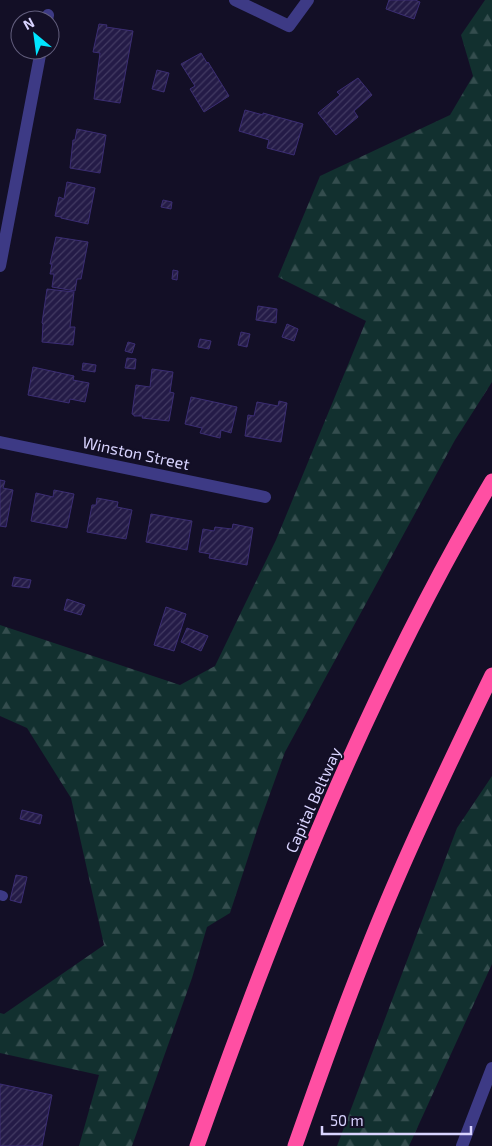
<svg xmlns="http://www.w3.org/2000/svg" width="492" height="1146" viewBox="0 0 492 1146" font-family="'Exo 2',sans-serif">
  <defs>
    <pattern id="forest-firs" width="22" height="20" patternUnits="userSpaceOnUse" patternTransform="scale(1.25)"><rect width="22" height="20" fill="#12302f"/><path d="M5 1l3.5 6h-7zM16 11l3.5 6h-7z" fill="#344d4e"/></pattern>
    <pattern id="building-hatch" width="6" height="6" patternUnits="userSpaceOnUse" patternTransform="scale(1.25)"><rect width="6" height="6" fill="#241b47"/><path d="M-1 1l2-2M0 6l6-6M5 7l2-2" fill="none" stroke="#433b63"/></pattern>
  </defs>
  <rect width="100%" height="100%" fill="#130f26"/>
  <path fill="url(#forest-firs)" d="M 485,0 L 492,0 L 492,382 L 455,440 L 285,752 L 258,827 L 230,913 L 207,927 L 192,978 L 132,1146 L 79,1146 L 99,1075 L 0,1053 L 0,1013 L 4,1014 L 104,945 L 71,798 L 27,728 L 0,716 L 0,625 L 180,685 L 215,666 L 276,540 L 366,321 L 278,277 L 320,176 L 450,115 L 473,76 L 461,35 Z
    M 492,776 L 492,964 L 409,1146 L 337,1146 L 457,828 Z"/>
  <path fill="url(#building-hatch)" stroke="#3b2d73" d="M 389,0 L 415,0 L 420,2 L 414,19 L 386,9 Z
    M 99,24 L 107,25 L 106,27 L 133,31 L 120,103 L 94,99 L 100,53 L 93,52 Z
    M 201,53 L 207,63 L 208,62 L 229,96 L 204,112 L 190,89 L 195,86 L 181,64 Z
    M 157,70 L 169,73 L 164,92 L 152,89 Z
    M 358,78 L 372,95 L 354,111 L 358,117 L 336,135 L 318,113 L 340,95 L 337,92 Z
    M 245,110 L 263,115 L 263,113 L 303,124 L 294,155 L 267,148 L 269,140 L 239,131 Z
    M 77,129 L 106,135 L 100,173 L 70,168 L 73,140 L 75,140 Z
    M 67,182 L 95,188 L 88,224 L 61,218 L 61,217 L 55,216 L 59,197 L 64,199 Z
    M 163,200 L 172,202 L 171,209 L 161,207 Z
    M 56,237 L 88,242 L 81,279 L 77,279 L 75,291 L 52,287 L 54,274 L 50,274 L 52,264 L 50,264 Z
    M 173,270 L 178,271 L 177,280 L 172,279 Z
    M 47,289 L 74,292 L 70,327 L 75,327 L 73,345 L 42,342 L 43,324 L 42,323 Z
    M 258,306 L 277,309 L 276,323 L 256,320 Z
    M 287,324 L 298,329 L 294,341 L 282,337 Z
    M 241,332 L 250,334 L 247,347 L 238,345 Z
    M 200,339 L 211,341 L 209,349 L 198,347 Z
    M 128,342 L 135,344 L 132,353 L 125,351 Z
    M 127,358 L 136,359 L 135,369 L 125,368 Z
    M 83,363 L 96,365 L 95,372 L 82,370 Z
    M 33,367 L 74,376 L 73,380 L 89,383 L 85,402 L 70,399 L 69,403 L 28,395 Z
    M 152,369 L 173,372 L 170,392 L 174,393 L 169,421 L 142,418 L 143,416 L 134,416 L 134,415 L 132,414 L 136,385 L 150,387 Z
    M 191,397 L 237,407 L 231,433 L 221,430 L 220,438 L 200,433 L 202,428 L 185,424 Z
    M 279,401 L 287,403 L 281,442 L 245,436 L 248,415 L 254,416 L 257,402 L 278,406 Z
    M 0,480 L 5,481 L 3,488 L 13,490 L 6,527 L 0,526 Z
    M 54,490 L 74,494 L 67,528 L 31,521 L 36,493 L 53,497 Z
    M 97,498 L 118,502 L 117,507 L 132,510 L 126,539 L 87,532 L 92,505 L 96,505 Z
    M 151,514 L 192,521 L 187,550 L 146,542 Z
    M 233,524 L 253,528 L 247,565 L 209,558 L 210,554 L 199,552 L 203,529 L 214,531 L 215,527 L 232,529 Z
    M 14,577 L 31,580 L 29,588 L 12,586 Z
    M 67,599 L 85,605 L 81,615 L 64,610 Z
    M 166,607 L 186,614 L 174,651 L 154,645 Z
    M 187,628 L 208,636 L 201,651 L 181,642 Z
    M 22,810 L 42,815 L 40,824 L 20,819 Z
    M 16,875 L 27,877 L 21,903 L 10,900 Z
    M 0,1084 L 52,1095 L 42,1146 L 0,1146 Z"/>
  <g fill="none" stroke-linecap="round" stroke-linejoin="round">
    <path stroke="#3d3a85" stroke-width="10" d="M 0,895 L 3,896"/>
    <path stroke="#3d3a85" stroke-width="12" d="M 235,0 L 289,26 L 308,0
      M 47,20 L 48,15
      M 0,266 L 41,50
      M 0,442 L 265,497
      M 462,1146 L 492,1068"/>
    <path stroke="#ff4fa3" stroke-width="15" d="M 197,1146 C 278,917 368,691 492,481
      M 295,1146 C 327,1055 360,963 399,874 C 428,807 460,741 492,675"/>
  </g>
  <g text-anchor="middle" stroke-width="4" stroke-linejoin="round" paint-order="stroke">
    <g font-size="16" fill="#d9d4ff" stroke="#130f26">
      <text transform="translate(136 453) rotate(12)" y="6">Winston Street</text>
      <text transform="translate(313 800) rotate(-66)" y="6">Capital Beltway</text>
    </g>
  </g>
  <g transform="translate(35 35) rotate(331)"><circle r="24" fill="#130f26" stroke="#625e7d"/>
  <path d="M0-4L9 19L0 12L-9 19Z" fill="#00e5ff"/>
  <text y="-8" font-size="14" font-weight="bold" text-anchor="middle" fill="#d9d4ff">N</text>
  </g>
  <path d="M322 1126v8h149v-8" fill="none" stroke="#d9d4ff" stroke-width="2.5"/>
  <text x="330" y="1126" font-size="15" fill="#d9d4ff" stroke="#130f26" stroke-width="4" paint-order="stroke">50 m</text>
</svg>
